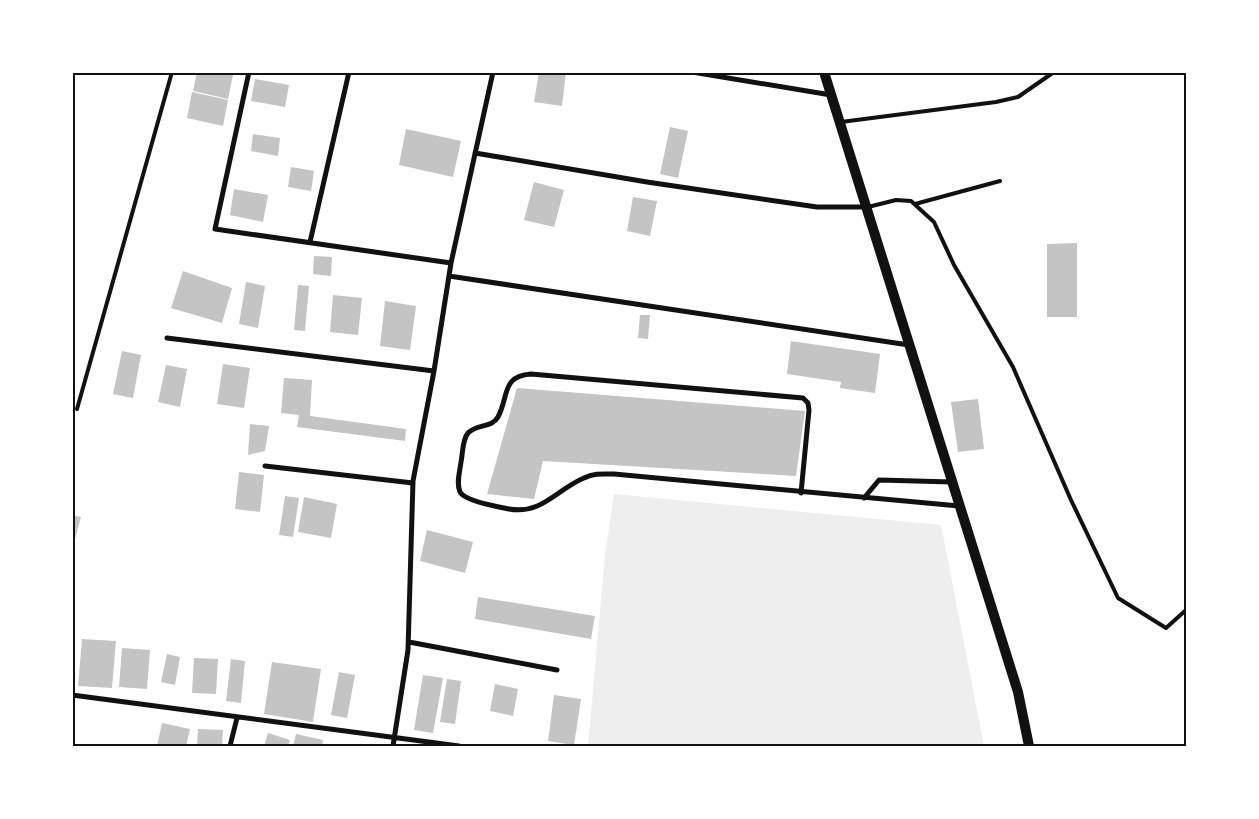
<svg xmlns="http://www.w3.org/2000/svg" width="1259" height="819" viewBox="0 0 1259 819" font-family="'Sofia Sans Condensed',sans-serif">
  <rect width="100%" height="100%" fill="#fff"/>
  <path fill="#eee" d="M 614,494 L 941,525 L 984,746 L 588,746 L 605,555 Z"/>
  <path fill="#c4c4c4" d="M 197,72 L 233,75 L 228,99 L 193,91 Z
    M 539,72 L 566,72 L 562,106 L 534,102 Z
    M 255,79 L 289,85 L 285,107 L 251,101 Z
    M 192,92 L 228,100 L 223,126 L 187,118 Z
    M 670,127 L 688,131 L 678,178 L 660,174 Z
    M 406,129 L 461,141 L 453,177 L 399,165 Z
    M 253,134 L 280,138 L 278,156 L 251,151 Z
    M 291,167 L 314,171 L 311,191 L 288,187 Z
    M 534,182 L 564,190 L 554,227 L 524,220 Z
    M 234,189 L 268,195 L 263,222 L 230,215 Z
    M 633,197 L 657,201 L 650,236 L 627,231 Z
    M 1077,243 L 1077,317 L 1047,317 L 1047,244 Z
    M 314,256 L 332,257 L 331,276 L 313,274 Z
    M 183,271 L 232,288 L 222,323 L 171,308 Z
    M 246,282 L 265,286 L 258,328 L 239,324 Z
    M 298,285 L 309,286 L 305,331 L 294,330 Z
    M 333,295 L 362,298 L 358,335 L 330,332 Z
    M 385,301 L 416,306 L 410,350 L 380,346 Z
    M 640,315 L 650,315 L 648,339 L 638,338 Z
    M 791,341 L 880,354 L 875,393 L 840,388 L 841,382 L 787,374 Z
    M 122,351 L 141,355 L 133,398 L 113,394 Z
    M 223,364 L 250,368 L 244,408 L 217,404 Z
    M 166,365 L 187,369 L 180,407 L 158,402 Z
    M 284,378 L 312,380 L 310,416 L 406,429 L 405,441 L 297,427 L 299,415 L 281,413 Z
    M 517,388 L 805,411 L 796,476 L 543,461 L 534,499 L 487,494 Z
    M 978,399 L 984,449 L 958,452 L 951,402 Z
    M 250,424 L 269,426 L 265,451 L 248,455 Z
    M 239,472 L 264,475 L 260,512 L 235,509 Z
    M 285,496 L 299,498 L 293,537 L 279,535 Z
    M 304,497 L 337,504 L 331,538 L 298,532 Z
    M 72,515 L 81,517 L 73,546 L 72,546 Z
    M 427,530 L 473,542 L 465,573 L 420,561 Z
    M 478,597 L 595,616 L 591,639 L 475,619 Z
    M 82,639 L 116,641 L 112,688 L 78,686 Z
    M 122,648 L 150,650 L 147,689 L 119,687 Z
    M 167,654 L 180,657 L 175,685 L 161,682 Z
    M 194,658 L 218,659 L 216,694 L 192,693 Z
    M 231,659 L 245,661 L 241,703 L 226,701 Z
    M 272,662 L 321,669 L 313,722 L 264,714 Z
    M 339,672 L 355,675 L 347,718 L 331,715 Z
    M 423,675 L 443,678 L 433,733 L 414,730 Z
    M 447,679 L 461,681 L 455,724 L 440,722 Z
    M 495,684 L 518,689 L 513,716 L 490,711 Z
    M 554,695 L 581,699 L 574,745 L 548,741 Z
    M 162,723 L 190,729 L 186,746 L 157,746 Z
    M 198,729 L 223,730 L 222,746 L 197,746 Z
    M 268,733 L 290,740 L 288,746 L 264,746 Z
    M 296,734 L 323,740 L 322,746 L 293,746 Z"/>
  <g fill="none" stroke-linecap="round" stroke-linejoin="round">
    <path stroke="#111" stroke-width="4" d="M 841,122 L 996,102 L 1018,97 L 1054,72
      M 915,204 L 1000,181
      M 868,207 L 896,200 L 911,201 L 934,222 L 954,265 L 1013,367 L 1071,500 L 1118,598 L 1166,628 L 1186,610
      M 77,409 L 172,72"/>
    <path stroke="#111" stroke-width="5" d="M 249,72 L 215,229 L 451,263
      M 692,72 L 831,95
      M 475,153 L 647,182 L 817,207 L 866,207
      M 310,242 L 349,72
      M 449,276 L 909,345
      M 167,338 L 434,371
      M 265,466 L 413,483
      M 801,493 L 809,410 L 808,403 L 803,398 L 531,374 C 501,376 509,397 498,417 C 492,428 476,424 468,433 C 462,440 463,453 461,462 C 460,471 456,483 460,492 C 465,501 498,507 509,509 C 542,515 557,489 584,478 C 594,473 603,474 614,474 L 959,506
      M 864,498 L 879,480 L 952,482
      M 409,642 L 557,670
      M 72,695 L 459,746
      M 230,746 L 237,718
      M 393,746 L 408,650 L 413,481 L 434,371 L 451,263 L 493,72"/>
    <path stroke="#111" stroke-width="10" d="M 824,72 L 1018,692 L 1029,746"/>
  </g>
  <rect width="1259" height="819" fill="none" stroke="#ffffff" stroke-width="148"/>
  <rect x="74" y="74" width="1111" height="671" fill="none" stroke="#111" stroke-width="2"/>
</svg>
